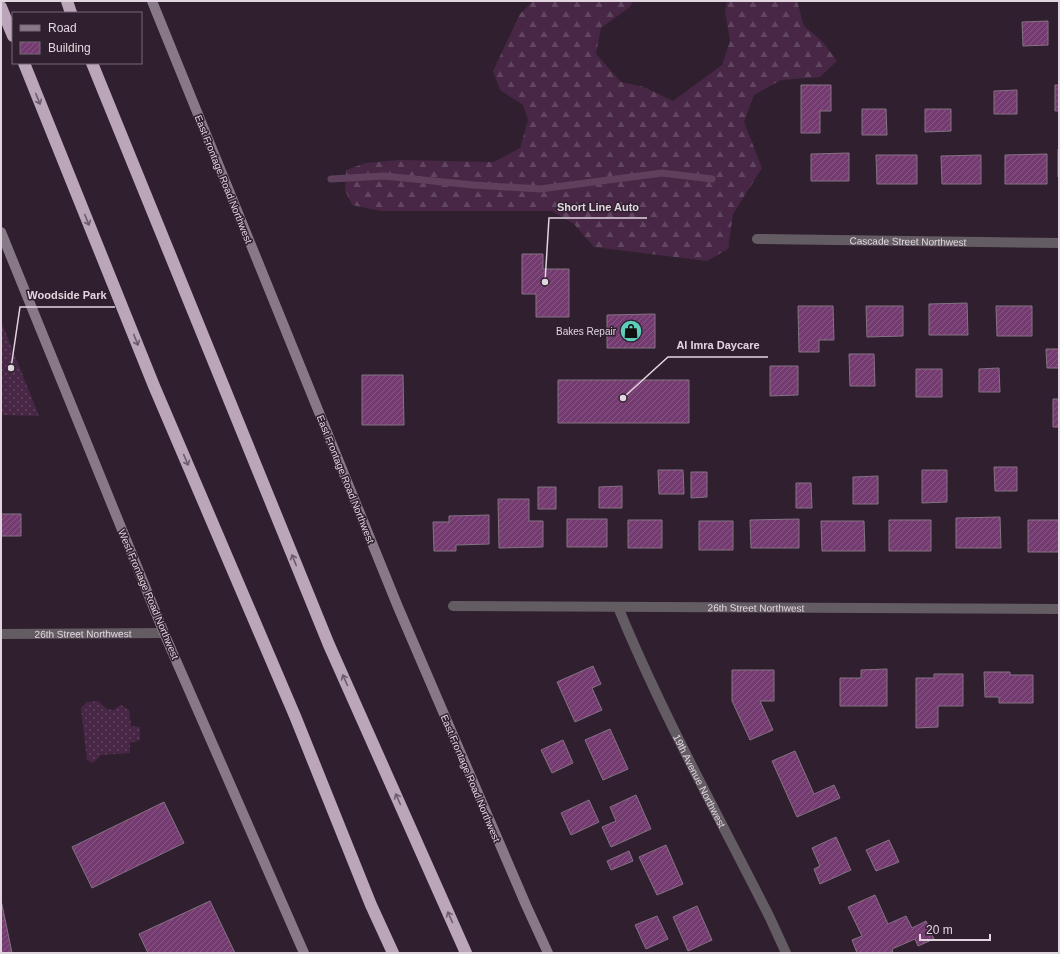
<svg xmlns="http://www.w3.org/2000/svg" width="1060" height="954" viewBox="0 0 1060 954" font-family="Helvetica,sans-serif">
  <defs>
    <pattern id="grass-dots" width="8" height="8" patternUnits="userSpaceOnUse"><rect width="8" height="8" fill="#472745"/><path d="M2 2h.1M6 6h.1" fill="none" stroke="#61465f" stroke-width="1.8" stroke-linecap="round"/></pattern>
    <pattern id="forest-firs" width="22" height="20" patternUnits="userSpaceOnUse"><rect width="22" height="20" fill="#472745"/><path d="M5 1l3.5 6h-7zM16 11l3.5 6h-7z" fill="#61465f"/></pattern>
    <pattern id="building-hatch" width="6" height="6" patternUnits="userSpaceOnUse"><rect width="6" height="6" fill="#743b70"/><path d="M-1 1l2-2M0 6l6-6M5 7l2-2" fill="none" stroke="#885784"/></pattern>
  </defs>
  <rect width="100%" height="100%" fill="#30202f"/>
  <path fill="url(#grass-dots)" d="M 1,321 L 39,416 L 1,415 Z
    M 98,701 L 107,709 L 113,710 L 121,705 L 129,710 L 131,726 L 140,727 L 140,740 L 130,743 L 130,753 L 101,755 L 93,763 L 87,760 L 81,708 L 87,702 Z"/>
  <path fill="url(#forest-firs)" d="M 533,1 L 633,1 L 630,7 L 601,28 L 596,54 L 621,82 L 644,87 L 673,101 L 722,65 L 730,41 L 725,11 L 727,1 L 797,1 L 804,26 L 822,41 L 837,61 L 820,77 L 781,80 L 754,95 L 744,122 L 762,168 L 733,214 L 728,249 L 707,261 L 594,247 L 574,224 L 552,211 L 381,211 L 352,205 L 345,190 L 346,170 L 366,163 L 399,160 L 494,162 L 520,148 L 528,120 L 523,105 L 500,90 L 493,71 L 520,14 Z"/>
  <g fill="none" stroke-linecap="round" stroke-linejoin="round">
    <path stroke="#5e405d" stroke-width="7" d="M 331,179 L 384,176 L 473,185 L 540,189 L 662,173 L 712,179"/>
  </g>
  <path fill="url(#building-hatch)" stroke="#857283" d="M 1048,21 L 1048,45 L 1023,46 L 1022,22 Z
    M 801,85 L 831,85 L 831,111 L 820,111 L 820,133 L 801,133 Z
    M 1055,85 L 1059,85 L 1059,111 L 1055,111 Z
    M 1017,90 L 1017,114 L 994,114 L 994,91 Z
    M 862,109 L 886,109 L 887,135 L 862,135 Z
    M 925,109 L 951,109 L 951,131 L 925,132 Z
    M 1058,149 L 1059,149 L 1059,177 L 1058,177 Z
    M 849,153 L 849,181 L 811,181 L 811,154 Z
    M 1047,154 L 1047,184 L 1005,184 L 1005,155 Z
    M 876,155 L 917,155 L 917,184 L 877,184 Z
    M 981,155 L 981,184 L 942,184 L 941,156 Z
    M 522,254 L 543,254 L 543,269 L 569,269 L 569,317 L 536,317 L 536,294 L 522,294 Z
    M 967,303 L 968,335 L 929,335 L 929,304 Z
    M 798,306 L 833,306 L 834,340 L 819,340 L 819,352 L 799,352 Z
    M 866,306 L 903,306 L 903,336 L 867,337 Z
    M 996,306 L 1032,306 L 1032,336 L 997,336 Z
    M 655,314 L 655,348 L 607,348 L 607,315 Z
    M 1046,349 L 1059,349 L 1059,368 L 1047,368 Z
    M 849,354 L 874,354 L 875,386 L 850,386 Z
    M 770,366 L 798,366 L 798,395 L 770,396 Z
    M 999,368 L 1000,392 L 979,392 L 979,369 Z
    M 916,369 L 942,369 L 942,397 L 916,397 Z
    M 362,375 L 403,375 L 404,425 L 362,425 Z
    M 558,380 L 689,380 L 689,423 L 558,423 Z
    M 1053,399 L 1059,399 L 1059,427 L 1053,427 Z
    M 994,467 L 1017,467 L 1017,491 L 995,491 Z
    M 658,470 L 683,470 L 684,494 L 659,494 Z
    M 922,470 L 947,470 L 947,502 L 922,503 Z
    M 691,472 L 707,472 L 707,497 L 691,498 Z
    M 878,476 L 878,504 L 853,504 L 853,477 Z
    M 796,483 L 811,483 L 812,508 L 796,508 Z
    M 622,486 L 622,508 L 599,508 L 599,487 Z
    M 538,487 L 556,487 L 556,509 L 538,509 Z
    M 498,499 L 529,499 L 529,521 L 543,521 L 543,547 L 499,548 Z
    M 1,514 L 21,514 L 21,536 L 1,536 Z
    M 489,515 L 489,544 L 456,545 L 456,551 L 434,551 L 433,522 L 449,522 L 449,516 Z
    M 1000,517 L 1001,548 L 956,548 L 956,518 Z
    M 567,519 L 607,519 L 607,547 L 567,547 Z
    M 799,519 L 799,548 L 751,548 L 750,520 Z
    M 628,520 L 662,520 L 662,548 L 628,548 Z
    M 889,520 L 931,520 L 931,551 L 889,551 Z
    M 1028,520 L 1059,520 L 1059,552 L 1028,552 Z
    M 699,521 L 733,521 L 733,550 L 699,550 Z
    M 821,521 L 864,521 L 865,551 L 822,551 Z
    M 593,666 L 601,684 L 592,688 L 602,710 L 575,722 L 557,682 Z
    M 887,669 L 887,706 L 840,706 L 840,678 L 861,678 L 861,670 Z
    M 732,670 L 774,670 L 774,701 L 760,701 L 773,730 L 750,740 L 732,701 Z
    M 984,672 L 1010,672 L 1010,675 L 1033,675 L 1033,703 L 999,703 L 999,697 L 985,697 Z
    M 934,674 L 963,674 L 963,706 L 938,706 L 938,727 L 916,728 L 916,678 L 934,678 Z
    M 610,729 L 628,769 L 603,780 L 585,740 Z
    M 563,740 L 573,763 L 552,773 L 541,750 Z
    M 795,751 L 814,794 L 834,785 L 840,798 L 797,817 L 772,761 Z
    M 636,795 L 651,829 L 611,847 L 602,827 L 616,821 L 610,807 Z
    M 589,800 L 599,822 L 571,835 L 561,813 Z
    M 164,802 L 184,843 L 92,888 L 72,847 Z
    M 836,837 L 851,870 L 820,884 L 814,869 L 820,866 L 812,848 Z
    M 889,840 L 899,862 L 876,871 L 866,850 Z
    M 666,845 L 683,884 L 657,895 L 639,857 Z
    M 629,851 L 633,861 L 611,870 L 607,861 Z
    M 875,895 L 888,924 L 906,916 L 912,928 L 926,921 L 934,939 L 918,946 L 915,939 L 892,949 L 893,953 L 857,953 L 852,940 L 862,936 L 848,907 Z
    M 1,900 L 12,953 L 1,953 Z
    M 210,901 L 235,953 L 148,953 L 139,934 Z
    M 697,906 L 712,940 L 688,951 L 673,917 Z
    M 657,916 L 668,939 L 646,949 L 635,925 Z"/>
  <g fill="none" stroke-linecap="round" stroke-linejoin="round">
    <g stroke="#645c63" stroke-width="10">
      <path id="s1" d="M 757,239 L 1059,243"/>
      <path id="s2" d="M 453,606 L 1059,609"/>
      <path id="s3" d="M 618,607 C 662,714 718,815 770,918 L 786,953"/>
      <path id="s4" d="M 1,634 L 164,633"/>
    </g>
    <path stroke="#877a86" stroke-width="10" d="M 152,1 L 398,607 L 526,905 L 548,953
      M 1,232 L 164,633 L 304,953"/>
    <path stroke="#baa6b8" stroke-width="12" d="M 67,1 L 71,13
      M 1,7 L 13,36
      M 24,63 L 154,386 L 295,716 L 371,905 L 393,953
      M 92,63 L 329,645 L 466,953"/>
  </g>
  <defs><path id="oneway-shaft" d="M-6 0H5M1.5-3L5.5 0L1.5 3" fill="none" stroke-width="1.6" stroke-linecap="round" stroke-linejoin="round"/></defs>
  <g stroke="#6e5c6d">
    <use href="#oneway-shaft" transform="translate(38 99) rotate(68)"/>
    <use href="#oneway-shaft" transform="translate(87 220) rotate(68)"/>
    <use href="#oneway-shaft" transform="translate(136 340) rotate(68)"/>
    <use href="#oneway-shaft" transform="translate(186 460) rotate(67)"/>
    <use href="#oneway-shaft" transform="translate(294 560) rotate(-112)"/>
    <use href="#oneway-shaft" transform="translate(345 680) rotate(-114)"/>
    <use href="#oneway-shaft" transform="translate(398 799) rotate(-114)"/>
    <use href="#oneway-shaft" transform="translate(450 917) rotate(-114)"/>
  </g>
  <defs>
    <g id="shop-disc" transform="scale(1.15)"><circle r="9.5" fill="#5dceb9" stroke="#30202f"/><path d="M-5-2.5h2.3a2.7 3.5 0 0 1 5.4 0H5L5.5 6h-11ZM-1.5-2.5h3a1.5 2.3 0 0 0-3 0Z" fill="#111"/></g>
  </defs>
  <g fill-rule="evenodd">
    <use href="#shop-disc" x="631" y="331"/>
  </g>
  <g text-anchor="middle" stroke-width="3" stroke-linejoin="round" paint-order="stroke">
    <g font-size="10" fill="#e1d6df" stroke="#30202f">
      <text transform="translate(224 179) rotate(68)" y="4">East Frontage Road Northwest</text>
      <text dy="4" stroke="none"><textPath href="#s1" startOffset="151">Cascade Street Northwest</textPath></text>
      <text transform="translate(346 479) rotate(68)" y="4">East Frontage Road Northwest</text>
      <text transform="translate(149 594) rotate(67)" y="4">West Frontage Road Northwest</text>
      <text dy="4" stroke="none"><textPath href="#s2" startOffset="303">26th Street Northwest</textPath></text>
      <text dy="4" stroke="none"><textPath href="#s4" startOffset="82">26th Street Northwest</textPath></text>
      <text transform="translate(471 778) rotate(67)" y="4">East Frontage Road Northwest</text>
      <text dy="4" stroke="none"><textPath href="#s3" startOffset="192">19th Avenue Northwest</textPath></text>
    </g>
    <g font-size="10" fill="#e1d6df" stroke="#30202f" text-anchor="end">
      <text x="616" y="335">Bakes Repair</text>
    </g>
  </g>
  <path fill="none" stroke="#e1d6df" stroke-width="1.5" d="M545 282L549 218H647M11 368L20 307H115M623 398L668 357H768"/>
  <g fill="#e1d6df" stroke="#30202f" stroke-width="1.5">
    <circle cx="545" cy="282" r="4"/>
    <circle cx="11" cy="368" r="4"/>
    <circle cx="623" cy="398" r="4"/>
  </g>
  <g font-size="11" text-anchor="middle" font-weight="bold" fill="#e1d6df" stroke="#30202f" stroke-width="3" stroke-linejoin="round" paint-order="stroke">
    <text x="598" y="211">Short Line Auto</text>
    <text x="67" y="299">Woodside Park</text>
    <text x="718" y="349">Al Imra Daycare</text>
  </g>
  <rect width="1060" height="954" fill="none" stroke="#e1d6df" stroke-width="4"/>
  <rect x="12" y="12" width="130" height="52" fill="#30202f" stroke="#776975"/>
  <rect x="20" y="25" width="20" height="6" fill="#877a86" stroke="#776975"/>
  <text x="48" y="32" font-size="12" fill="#e1d6df">Road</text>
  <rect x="20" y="42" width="20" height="12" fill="url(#building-hatch)" stroke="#776975"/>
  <text x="48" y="52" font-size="12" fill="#e1d6df">Building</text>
  <path d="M920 934v6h70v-6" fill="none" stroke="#e1d6df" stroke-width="2"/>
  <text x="926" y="934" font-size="12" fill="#e1d6df" stroke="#30202f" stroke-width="3" paint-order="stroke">20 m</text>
</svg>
